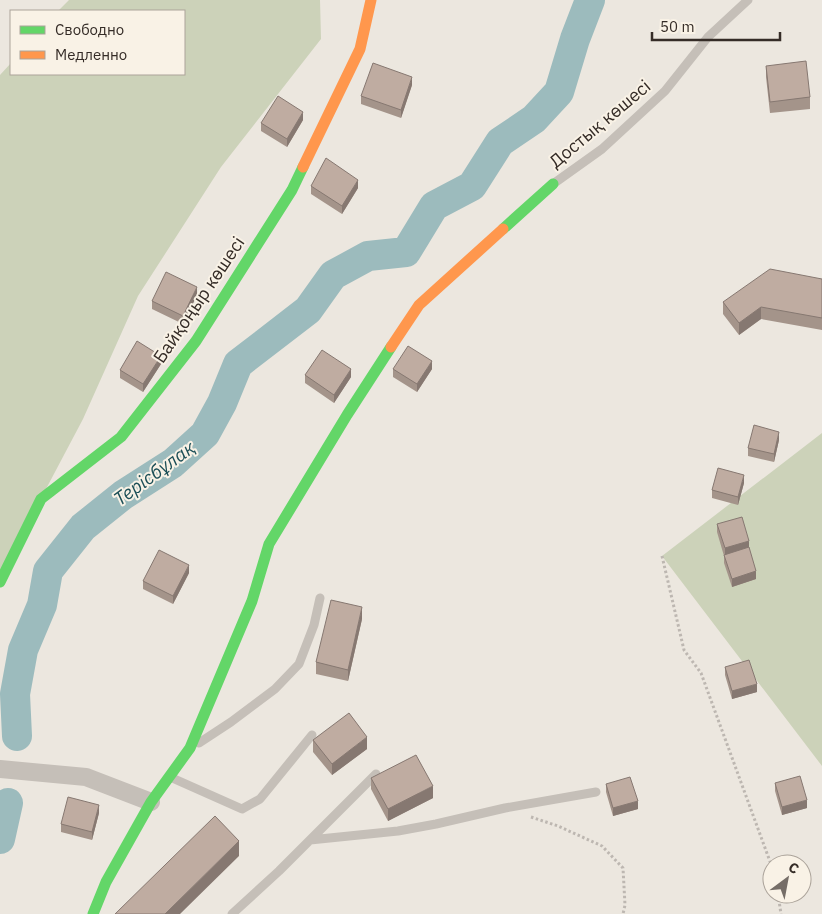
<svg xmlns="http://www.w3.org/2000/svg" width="822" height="914" viewBox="0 0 822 914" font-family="'IBM Plex Sans',sans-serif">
  <rect width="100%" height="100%" fill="#ece7df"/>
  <path fill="#ccd2b9" d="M 69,0 L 320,0 L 321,39 L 221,167 L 138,296 L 83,419 L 0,576 L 0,75 L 11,63 L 11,74 L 184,74 L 184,11 L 58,11 Z
    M 822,433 L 822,766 L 662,556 Z"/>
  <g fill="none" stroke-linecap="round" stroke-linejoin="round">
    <path stroke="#9cbbbd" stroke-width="30" d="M 17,736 L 15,694 L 23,650 L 42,605 L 48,571 L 83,527 L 123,495 L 173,463 L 205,434 L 222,403 L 238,364 L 308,310 L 333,275 L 368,256 L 406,252 L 434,206 L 472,186 L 500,142 L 534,119 L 559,92 L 575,39 L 590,0
      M 0,839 L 8,803"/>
    <path stroke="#bdb7b1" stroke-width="3" stroke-dasharray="2.5 2.5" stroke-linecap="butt" d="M 662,556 L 684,650 L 701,673 L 772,867
      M 531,817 L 558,826 L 602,846 L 623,868 L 625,905 L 623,914
      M 778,894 L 781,914"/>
    <path stroke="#c5bfb8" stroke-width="9" d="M 553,184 L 602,149 L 665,91 L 708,37 L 748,0
      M 199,743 L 231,722 L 275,689 L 299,664 L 314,625 L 320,598
      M 170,777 L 242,809 L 260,799 L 312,735
      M 310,840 L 398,831 L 436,824 L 505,808 L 596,792
      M 232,914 L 279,871 L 376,774"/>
    <path stroke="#c5bfb8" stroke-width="18" d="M 0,769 L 86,777 L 151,802"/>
    <path stroke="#63d668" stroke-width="11" d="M 503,229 L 553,184
      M 0,582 L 41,499 L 121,437 L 196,341 L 292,190 L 303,167
      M 93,914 L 106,882 L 151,802 L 190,748 L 252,601 L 269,544 L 347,415 L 391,347"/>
    <path stroke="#ff974d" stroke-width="11" d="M 303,167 L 360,49 L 371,0
      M 391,347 L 419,305 L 503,229"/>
  </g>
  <path fill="#a4948a" d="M 766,66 L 810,97 L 810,109 L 770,113 L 766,77 Z
    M 412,85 L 401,118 L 361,104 L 361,96 Z
    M 303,120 L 287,147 L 261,131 L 261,123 Z
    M 311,186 L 358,188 L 342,214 L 311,194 Z
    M 822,279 L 822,330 L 761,319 L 739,335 L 723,314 L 723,302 Z
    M 197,295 L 183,324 L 152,309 L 152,301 Z
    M 161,364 L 143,392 L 120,378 L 120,370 Z
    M 393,369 L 432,369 L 417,392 L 393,377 Z
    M 305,375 L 351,377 L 334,403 L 305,383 Z
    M 779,440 L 774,462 L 748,456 L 748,448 Z
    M 744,483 L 738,505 L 712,498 L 712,490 Z
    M 717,524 L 749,548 L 756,579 L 732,587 L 724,563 L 724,556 L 717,532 Z
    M 189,573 L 173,604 L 143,589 L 143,581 Z
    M 362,619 L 348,681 L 316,674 L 316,662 Z
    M 725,667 L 757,692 L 732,699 L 725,675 Z
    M 313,740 L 367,749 L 332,775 L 313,752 Z
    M 371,778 L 433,798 L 388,821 L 371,789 Z
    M 775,783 L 807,808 L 782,815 L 775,791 Z
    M 606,784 L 638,809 L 613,816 L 606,792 Z
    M 99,813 L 92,840 L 61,832 L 61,824 Z"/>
  <path fill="#867871" d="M 412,77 L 412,85 L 401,118 L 401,110 Z
    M 303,112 L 303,120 L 287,147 L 287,139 Z
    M 358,180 L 358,188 L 342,214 L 342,206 Z
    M 197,287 L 197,295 L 183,324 L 183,316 Z
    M 761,307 L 761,319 L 739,335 L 739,323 Z
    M 161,356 L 161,364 L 143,392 L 143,384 Z
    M 432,361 L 432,369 L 417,392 L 417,384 Z
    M 351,369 L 351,377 L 334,403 L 334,395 Z
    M 779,432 L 779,440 L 774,462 L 774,454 Z
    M 744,475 L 744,483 L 738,505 L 738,497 Z
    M 749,541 L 749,549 L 725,556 L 725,548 Z
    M 189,565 L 189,573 L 173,604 L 173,596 Z
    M 756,571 L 756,579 L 732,587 L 732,579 Z
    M 362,607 L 362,619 L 348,681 L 348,670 Z
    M 757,684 L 757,692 L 732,699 L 732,691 Z
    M 367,737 L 367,749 L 332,775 L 332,764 Z
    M 433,786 L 433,798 L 388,821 L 388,809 Z
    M 807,800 L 807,808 L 782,815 L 782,807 Z
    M 638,801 L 638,809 L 613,816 L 613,808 Z
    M 99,805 L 99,813 L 92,840 L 92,832 Z
    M 239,841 L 239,856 L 180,914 L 165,914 Z"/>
  <path fill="#bfaca1" stroke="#867871" d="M 806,61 L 810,97 L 770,102 L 766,66 Z
    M 373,63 L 412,77 L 401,110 L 361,96 Z
    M 278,96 L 303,112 L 287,139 L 261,123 Z
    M 326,158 L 358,180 L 342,206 L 311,186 Z
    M 770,269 L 822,279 L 822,318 L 761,307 L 739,323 L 723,302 Z
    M 166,272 L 197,287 L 183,316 L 152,301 Z
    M 137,341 L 161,356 L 143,384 L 120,370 Z
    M 408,346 L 432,361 L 417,384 L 393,369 Z
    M 322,350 L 351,369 L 334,395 L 305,375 Z
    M 754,425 L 779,432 L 774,454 L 748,448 Z
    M 718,468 L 744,475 L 738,497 L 712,490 Z
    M 742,517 L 749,541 L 725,548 L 717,524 Z
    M 749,547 L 756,571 L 732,579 L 724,555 Z
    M 159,550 L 189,565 L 173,596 L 143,581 Z
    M 331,600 L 362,607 L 348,670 L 316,662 Z
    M 749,660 L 757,684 L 732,691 L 725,667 Z
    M 349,713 L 367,737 L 332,764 L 313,740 Z
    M 416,755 L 433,786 L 388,809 L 371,778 Z
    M 800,776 L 807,800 L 782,807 L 775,783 Z
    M 630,777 L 638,801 L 613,808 L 606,784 Z
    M 68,797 L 99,805 L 92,832 L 61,824 Z
    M 215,816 L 239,841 L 165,914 L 115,914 Z"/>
  <g text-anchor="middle" stroke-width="4" stroke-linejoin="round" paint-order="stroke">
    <g font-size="18" fill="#352c27" stroke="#f9f2e6">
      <text transform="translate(600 124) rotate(-40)" y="6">Достық көшесі</text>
      <text transform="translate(199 300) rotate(-56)" y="6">Байқоңыр көшесі</text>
    </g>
    <g font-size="19" font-style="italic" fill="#1c4f57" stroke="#f9f2e6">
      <text transform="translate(154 473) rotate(-36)" y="7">Терісбұлақ</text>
    </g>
  </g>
  <rect x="10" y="10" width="175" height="65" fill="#f9f2e6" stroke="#aba39a"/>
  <rect x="20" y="26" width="25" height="8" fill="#63d668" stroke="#aba39a"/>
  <text x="55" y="35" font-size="15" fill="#352c27">Свободно</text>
  <rect x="20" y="51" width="25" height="8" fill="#ff974d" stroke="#aba39a"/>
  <text x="55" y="60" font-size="15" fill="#352c27">Медленно</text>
  <g transform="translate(787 879) rotate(32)"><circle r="24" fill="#f9f2e6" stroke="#aba39a"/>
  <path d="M0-4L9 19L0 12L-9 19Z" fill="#756d67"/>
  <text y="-8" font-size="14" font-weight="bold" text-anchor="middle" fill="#352c27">С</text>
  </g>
  <path d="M652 32v8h128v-8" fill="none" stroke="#352c27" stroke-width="2.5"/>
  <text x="660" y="32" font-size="15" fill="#352c27" stroke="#f9f2e6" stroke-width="4" paint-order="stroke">50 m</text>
</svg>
